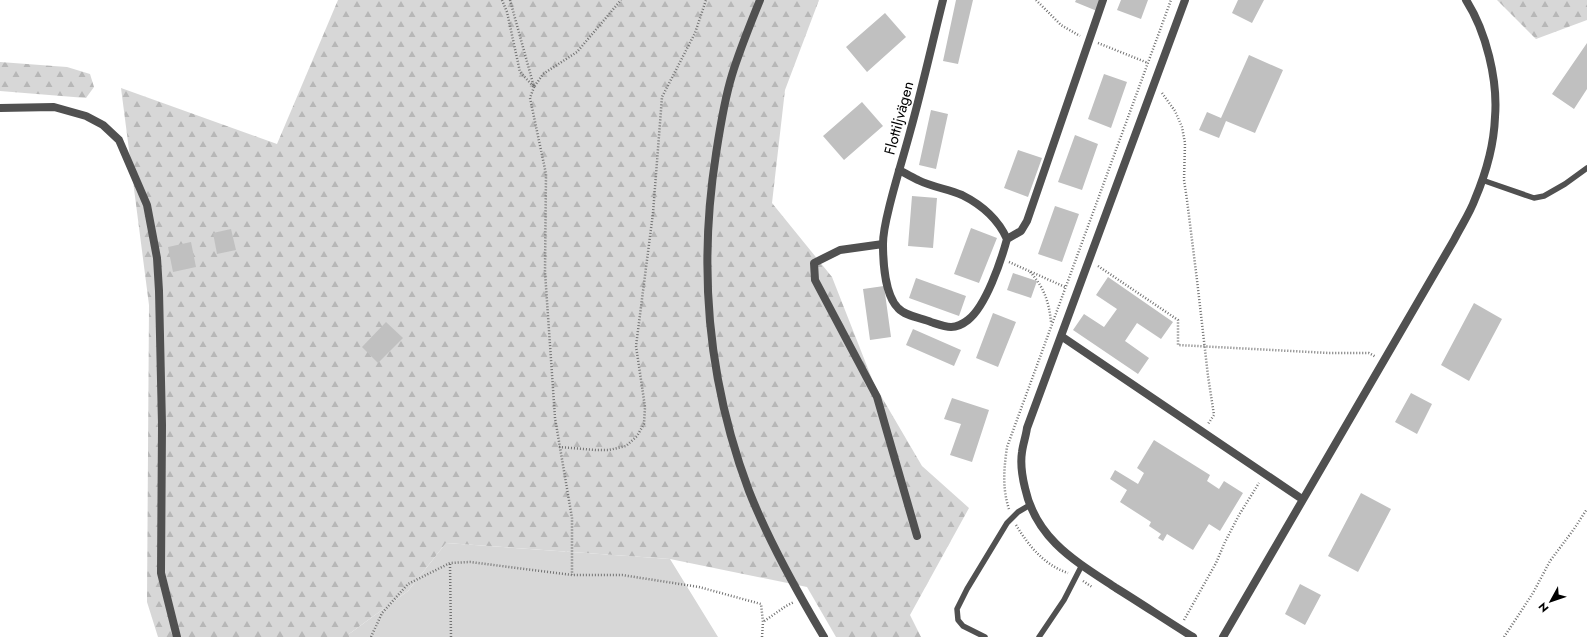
<svg xmlns="http://www.w3.org/2000/svg" width="1587" height="637" viewBox="0 0 1587 637" font-family="Jost,sans-serif">
  <defs>
    <pattern id="forest-firs" width="22" height="20" patternUnits="userSpaceOnUse"><rect width="22" height="20" fill="#d7d7d7"/><path d="M5 1l3.5 6h-7zM16 11l3.5 6h-7z" fill="#b7b7b7"/></pattern>
  </defs>
  <rect width="100%" height="100%" fill="#fff"/>
  <path fill="#d7d7d7" d="M 446,543 L 670,559 L 718,637 L 349,637 L 349,634 L 408,591 Z"/>
  <path fill="url(#forest-firs)" d="M 338,0 L 819,0 L 785,90 L 772,203 L 832,277 L 874,384 L 922,466 L 969,508 L 910,615 L 921,637 L 836,637 L 807,587 L 670,559 L 446,543 L 408,591 L 349,634 L 349,637 L 158,637 L 147,602 L 149,305 L 121,88 L 277,144 Z
    M 1497,0 L 1587,0 L 1587,20 L 1536,39 Z
    M 0,62 L 67,67 L 90,74 L 94,87 L 86,98 L 0,91 Z"/>
  <path fill="#c0c0c0" d="M 956,0 L 973,0 L 958,64 L 943,61 Z
    M 1076,0 L 1101,0 L 1097,11 L 1075,2 Z
    M 1121,0 L 1148,0 L 1141,19 L 1117,10 Z
    M 1238,0 L 1264,0 L 1252,23 L 1232,13 Z
    M 885,13 L 906,37 L 867,72 L 846,47 Z
    M 1587,43 L 1587,89 L 1574,109 L 1552,94 Z
    M 1249,55 L 1283,70 L 1255,133 L 1226,121 L 1219,138 L 1199,130 L 1207,112 L 1221,118 Z
    M 1104,74 L 1127,82 L 1111,128 L 1088,119 Z
    M 862,102 L 883,126 L 844,160 L 823,136 Z
    M 931,110 L 948,114 L 936,169 L 919,165 Z
    M 1075,135 L 1098,144 L 1082,190 L 1058,182 Z
    M 1018,150 L 1042,158 L 1028,197 L 1004,188 Z
    M 912,196 L 937,198 L 933,248 L 908,246 Z
    M 1055,206 L 1079,214 L 1062,262 L 1038,254 Z
    M 971,228 L 997,238 L 979,283 L 954,274 Z
    M 231,229 L 236,250 L 217,254 L 213,233 Z
    M 191,242 L 196,267 L 173,272 L 168,247 Z
    M 1013,273 L 1037,281 L 1031,298 L 1007,290 Z
    M 1108,277 L 1173,322 L 1161,339 L 1137,323 L 1125,341 L 1149,358 L 1138,374 L 1073,330 L 1084,314 L 1104,327 L 1117,309 L 1096,295 Z
    M 916,278 L 966,296 L 959,316 L 909,298 Z
    M 884,286 L 891,337 L 870,340 L 863,289 Z
    M 1474,303 L 1502,319 L 1469,381 L 1441,365 Z
    M 993,313 L 1016,322 L 998,367 L 976,358 Z
    M 386,322 L 403,338 L 378,363 L 362,347 Z
    M 913,329 L 961,350 L 954,366 L 906,345 Z
    M 1411,393 L 1432,404 L 1417,434 L 1395,422 Z
    M 952,398 L 989,410 L 972,462 L 950,455 L 961,424 L 944,419 Z
    M 1154,440 L 1210,475 L 1207,481 L 1219,489 L 1224,481 L 1243,493 L 1220,531 L 1209,524 L 1193,550 L 1167,534 L 1163,541 L 1158,538 L 1161,534 L 1149,526 L 1151,522 L 1120,502 L 1127,490 L 1110,479 L 1115,470 L 1138,484 L 1144,473 L 1137,468 Z
    M 1361,493 L 1391,509 L 1358,572 L 1328,556 Z
    M 1300,584 L 1321,595 L 1305,625 L 1285,614 Z"/>
  <g fill="none" stroke-linecap="round" stroke-linejoin="round">
    <path stroke="#727272" stroke-width="2.5" stroke-dasharray="1 2" stroke-linecap="butt" d="M 502,0 L 507,12 L 520,72 L 534,87 L 543,74 L 577,52 L 621,0
      M 510,0 L 534,87 L 530,98 L 546,174 L 545,272 L 555,418 L 572,518 L 572,575
      M 1036,0 L 1061,25 L 1080,36
      M 1098,43 L 1148,63
      M 1162,93 L 1175,111 L 1182,127 L 1185,143 L 1184,180 L 1187,200 L 1197,280 L 1208,376 L 1214,415 L 1208,424
      M 1009,262 L 1065,287
      M 1098,266 L 1178,320 L 1178,345 L 1329,353 L 1369,353 L 1376,357
      M 1030,272 C 1044,287 1049,302 1051,322
      M 559,447 L 596,450 L 609,450 L 626,446 L 637,436 L 644,424 L 645,407 L 636,346 L 653,213 L 662,97 L 695,33 L 706,0
      M 1009,509 C 1002,488 1004,468 1007,447 L 1171,0
      M 1016,525 C 1029,546 1044,565 1068,573
      M 450,564 L 451,637
      M 1083,581 L 1092,587
      M 1184,620 L 1216,563 L 1225,542 L 1239,515 L 1259,483
      M 371,637 L 382,613 L 408,584 L 450,563 L 470,562 L 572,575 L 622,575 L 699,587 L 761,604 L 763,622 L 786,606 L 794,602
      M 762,637 L 763,622
      M 1504,637 L 1533,593 L 1550,561 L 1574,529 L 1587,509"/>
    <path stroke="#505050" stroke-width="5.5" d="M 1482,180 L 1534,198 L 1544,196 L 1565,184 L 1587,168
      M 985,637 L 963,626 L 958,620 L 957,609 L 967,589 L 1007,523 L 1018,512 L 1030,505
      M 1039,637 L 1064,600 L 1082,565"/>
    <path stroke="#505050" stroke-width="8" d="M 1185,0 L 1027,428 C 1026,436 1023,444 1022,452 C 1020,465 1022,476 1025,488 C 1036,539 1075,561 1116,588 C 1142,604 1167,621 1193,637
      M 0,108 L 54,107 L 86,116 L 103,125 L 119,140 L 147,205 L 157,258 L 159,291 L 162,425 L 161,573 L 177,637
      M 899,170 C 905,173 911,177 918,180 C 932,187 948,189 962,195 C 982,205 998,219 1007,239 C 1001,261 986,306 968,320 C 954,331 946,327 931,322 C 921,318 905,316 898,308 C 885,295 883,262 883,244 C 883,232 886,220 889,208 C 895,183 903,158 910,132 C 922,89 932,44 943,0
      M 1007,239 L 1021,231 L 1027,221 L 1103,0
      M 883,244 L 840,250 L 814,263 L 815,280 L 877,397 L 917,536
      M 1061,336 L 1302,499
      M 1223,637 L 1454,240 C 1461,226 1470,213 1475,199 C 1486,173 1494,145 1495,117 C 1498,80 1486,31 1466,0"/>
    <path stroke="#505050" stroke-width="8" d="M 760,0 C 750,25 740,49 732,75 C 724,101 720,128 716,154 C 698,269 708,382 749,491 C 769,542 796,590 824,637"/>
  </g>
  <g text-anchor="middle" stroke-width="3" stroke-linejoin="round" paint-order="stroke">
    <g font-size="15" fill="#000" stroke="#fff">
      <text transform="translate(899 118) rotate(-75)" y="5">Flottiljvägen</text>
    </g>
  </g>
  <g transform="translate(1551 601) rotate(230)" stroke="#ffffff" stroke-width="3" paint-order="stroke">
  <path d="M0-3L7 15L0 10L-7 15Z" fill="#000000"/>
  <text y="-6" font-size="11" font-weight="bold" text-anchor="middle" fill="#000000">N</text>
  </g>
</svg>
